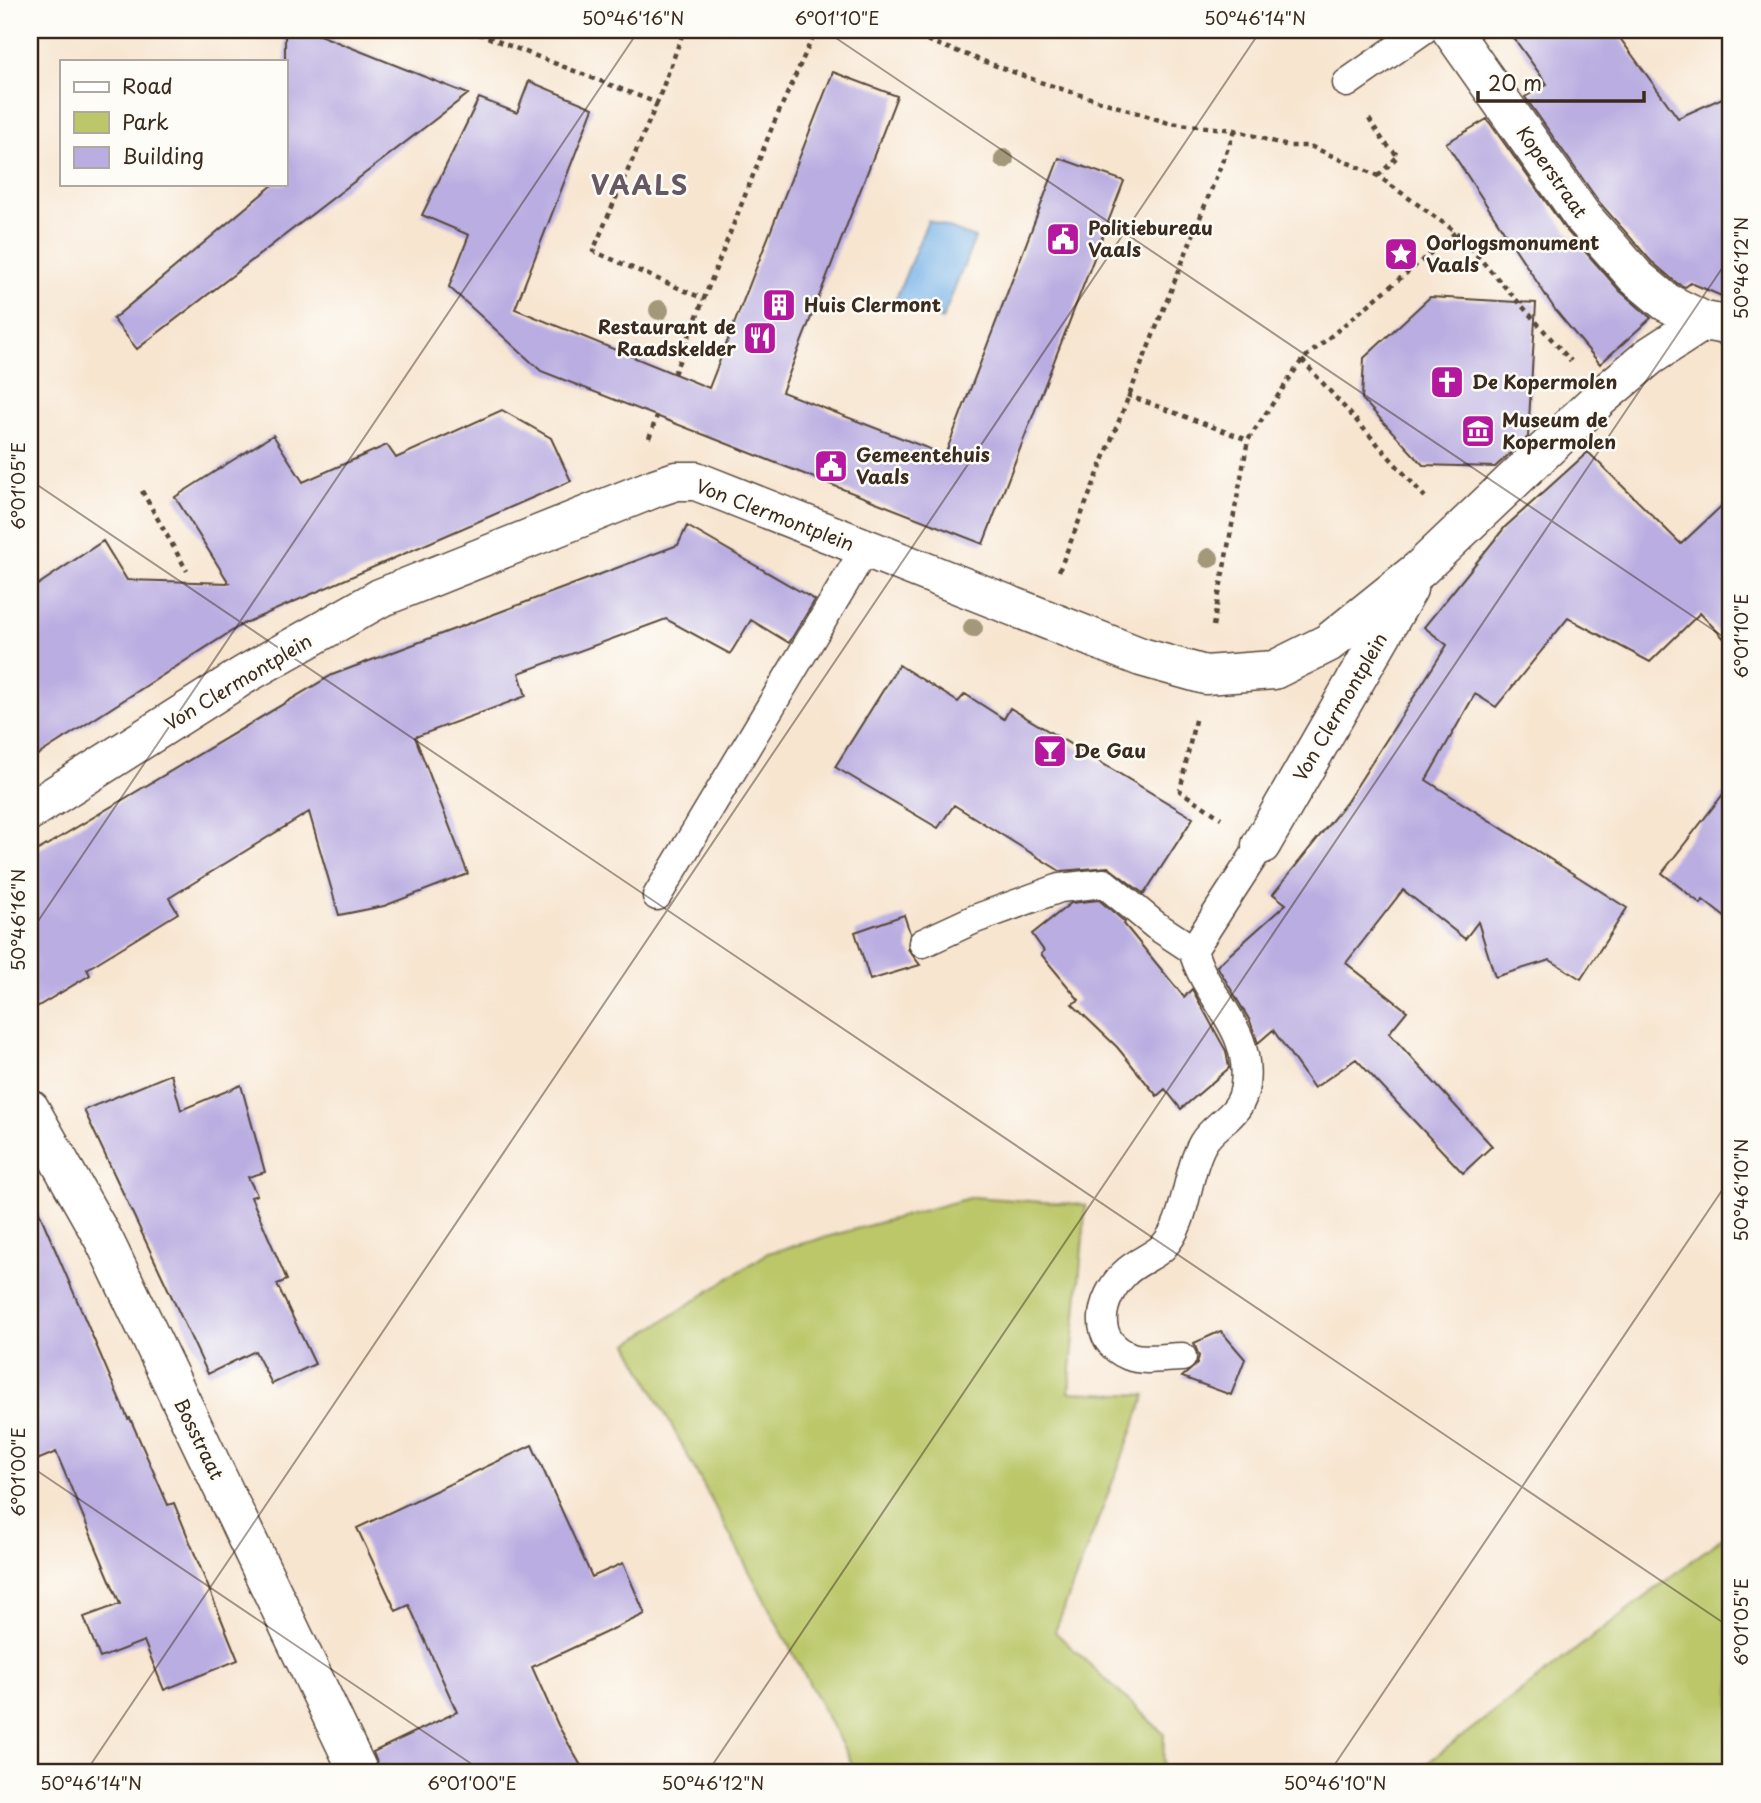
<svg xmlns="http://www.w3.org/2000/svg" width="1761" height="1803" viewBox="0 0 1761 1803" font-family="'Playpen Sans',sans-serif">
  <rect width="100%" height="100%" fill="#fdfcf7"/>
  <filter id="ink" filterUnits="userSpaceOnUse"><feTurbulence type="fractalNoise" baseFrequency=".0143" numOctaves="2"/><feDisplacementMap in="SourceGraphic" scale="14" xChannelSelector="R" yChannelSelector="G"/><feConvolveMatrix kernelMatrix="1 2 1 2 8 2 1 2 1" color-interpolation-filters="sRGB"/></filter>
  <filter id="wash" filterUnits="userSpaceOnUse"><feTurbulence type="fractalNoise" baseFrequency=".00686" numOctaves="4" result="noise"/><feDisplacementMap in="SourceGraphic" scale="28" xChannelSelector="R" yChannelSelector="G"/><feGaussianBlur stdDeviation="1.57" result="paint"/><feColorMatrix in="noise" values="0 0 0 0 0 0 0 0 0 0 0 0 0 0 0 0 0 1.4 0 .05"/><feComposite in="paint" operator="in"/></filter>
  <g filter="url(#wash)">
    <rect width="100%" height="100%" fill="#f7e5d0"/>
    <path fill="#bbc769" stroke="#7b7844" stroke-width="2" d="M 973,1197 L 1086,1205 L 1069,1392 L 1146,1395 L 1055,1632 L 1164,1734 L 1163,1773 L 857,1773 L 628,1344 L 768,1253 Z
      M 1731,1531 L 1731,1773 L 1414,1773 Z"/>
    <path fill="#77b2e8" stroke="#596e83" stroke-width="2" d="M 928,220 L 975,238 L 942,320 L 895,301 Z"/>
    <g id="blocks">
      <path fill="#baade1" d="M 285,30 L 307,30 L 468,94 L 137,349 L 113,319 L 274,184 L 285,184 Z
        M 1508,30 L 1614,30 L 1678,118 L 1731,94 L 1731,300 L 1691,283 L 1685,287 L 1678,284 L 1651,261 L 1599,202 L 1525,97 L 1547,84 Z
        M 833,72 L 897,96 L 782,392 L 945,455 L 1059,158 L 1124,181 L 983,544 L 541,371 L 449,287 L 469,235 L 422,215 L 479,98 L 517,113 L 529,81 L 593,108 L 515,309 L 709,388 Z
        M 1487,119 L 1566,230 L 1620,291 L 1651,318 L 1600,364 L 1556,311 L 1446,143 Z
        M 1430,297 L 1536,303 L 1528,437 L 1495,467 L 1423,465 L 1362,399 L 1364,358 Z
        M 502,410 L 551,438 L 571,481 L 243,624 L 30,760 L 30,590 L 103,541 L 127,580 L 229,583 L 175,497 L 233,460 L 273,435 L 303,482 L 387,445 L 396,458 Z
        M 1588,452 L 1681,544 L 1731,497 L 1731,646 L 1700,613 L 1650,662 L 1568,618 L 1496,707 L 1475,694 L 1426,780 L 1627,908 L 1581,979 L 1550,960 L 1495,977 L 1478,922 L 1465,939 L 1403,890 L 1346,963 L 1407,1011 L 1389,1033 L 1492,1146 L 1463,1173 L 1356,1059 L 1314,1088 L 1273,1030 L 1258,1043 L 1250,1021 L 1217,966 L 1286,904 L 1273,894 L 1346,803 L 1447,645 L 1424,627 L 1505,527 Z
        M 687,526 L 815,600 L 789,643 L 751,620 L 730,654 L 666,619 L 519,673 L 526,696 L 415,737 L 468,874 L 384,906 L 339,915 L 309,812 L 169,898 L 178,913 L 87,969 L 90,975 L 30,1011 L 30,855 L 332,675 L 678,545 Z
        M 899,665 L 958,702 L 965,694 L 1004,719 L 1010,708 L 1193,818 L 1144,894 L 1108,867 L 1060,871 L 954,805 L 938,828 L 835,767 Z
        M 1731,784 L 1731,922 L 1703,900 L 1701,904 L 1662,873 Z
        M 1099,900 L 1125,922 L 1124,924 L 1184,997 L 1192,989 L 1226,1051 L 1229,1068 L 1181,1109 L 1165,1089 L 1157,1096 L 1117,1047 L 1072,1004 L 1079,1000 L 1041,954 L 1044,951 L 1032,934 L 1071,903 Z
        M 904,915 L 910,933 L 908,949 L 920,965 L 870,980 L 855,932 Z
        M 171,1074 L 181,1110 L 241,1085 L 265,1172 L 248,1177 L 257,1195 L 251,1197 L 287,1280 L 277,1284 L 315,1364 L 272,1384 L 255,1351 L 208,1374 L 84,1110 Z
        M 30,1191 L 128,1419 L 130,1418 L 168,1505 L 174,1503 L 238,1660 L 164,1690 L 144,1641 L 100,1658 L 84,1617 L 120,1604 L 56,1452 L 30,1463 Z
        M 1221,1331 L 1245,1359 L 1231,1395 L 1182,1377 L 1197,1364 L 1199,1356 L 1194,1343 Z
        M 532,1445 L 592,1577 L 623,1563 L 645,1614 L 532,1667 L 558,1725 L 585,1773 L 381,1773 L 373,1752 L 457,1712 L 409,1605 L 396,1611 L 357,1528 Z"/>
    </g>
  </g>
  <g filter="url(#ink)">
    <use href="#blocks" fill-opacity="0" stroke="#574639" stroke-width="2"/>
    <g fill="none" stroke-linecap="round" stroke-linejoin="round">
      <g stroke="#574639" stroke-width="31">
        <path id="service" d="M 1347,83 L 1423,30
          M 657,896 L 865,549
          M 923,943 L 975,919 L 1060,888 L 1104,883 L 1155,925 L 1193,950
          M 1182,1357 C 1167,1357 1143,1362 1129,1356 C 1091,1341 1099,1299 1124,1274 C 1135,1262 1153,1257 1163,1247 C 1188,1221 1185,1174 1203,1143 C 1215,1122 1242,1117 1245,1085 C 1252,1026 1206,1000 1193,950 L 1261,845"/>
      </g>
      <g stroke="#574639" stroke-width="41">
        <path id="minor" d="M 1451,30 L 1582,216 L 1636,277 L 1666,302 L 1704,321 L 1731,326
          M 30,811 L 244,675 L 380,598 L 655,488 L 676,481 L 696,481 L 1141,657 L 1205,675 L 1274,670 L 1328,643 L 1420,569 L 1601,397 L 1650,356 L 1704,321
          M 1261,845 L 1408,589
          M 30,1109 L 105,1242 L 359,1773"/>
      </g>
      <path stroke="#574639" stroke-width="4.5" stroke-dasharray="5 5" stroke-linecap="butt" d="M 469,30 L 657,103 L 684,30
        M 899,30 L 1043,83 L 1169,123 L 1235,130 L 1288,146 L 1310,146 L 1378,176 L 1456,232 L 1571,361
        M 657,103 L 593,251 L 704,299
        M 1369,119 L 1384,142 L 1398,156 L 1378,176
        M 1302,360 L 1425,497
        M 674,374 L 773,125 L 816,30
        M 1127,395 L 1248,440
        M 649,438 L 657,416
        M 142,491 L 187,571
        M 1059,571 L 1235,130
        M 1213,626 L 1248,440 L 1302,360 L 1456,232
        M 1195,720 L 1180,791 L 1221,818"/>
      <use href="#service" stroke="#fff" stroke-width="28"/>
      <use href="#minor" stroke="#fff" stroke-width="38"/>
    </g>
    <g fill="#a4987a">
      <circle cx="1004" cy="159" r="10"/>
      <circle cx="659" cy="310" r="10"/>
      <circle cx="1209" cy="558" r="10"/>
      <circle cx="973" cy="628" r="10"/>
    </g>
  </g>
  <path fill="none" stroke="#3b2a1e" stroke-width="2" stroke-opacity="0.45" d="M 824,30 L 1731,642M 30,480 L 1731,1628M 30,933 L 639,30M 30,1466 L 485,1773M 85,1773 L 1261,30M 707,1773 L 1731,255M 1329,1773 L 1731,1177"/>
  <defs>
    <g id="civic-square" transform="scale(1.75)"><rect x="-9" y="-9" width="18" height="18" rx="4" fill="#b5179e" stroke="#fdfcf7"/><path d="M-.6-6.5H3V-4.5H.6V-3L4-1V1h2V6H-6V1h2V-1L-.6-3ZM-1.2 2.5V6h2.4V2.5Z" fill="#fff"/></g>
    <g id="sight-square" transform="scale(1.75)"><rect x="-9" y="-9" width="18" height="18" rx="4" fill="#b5179e" stroke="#fdfcf7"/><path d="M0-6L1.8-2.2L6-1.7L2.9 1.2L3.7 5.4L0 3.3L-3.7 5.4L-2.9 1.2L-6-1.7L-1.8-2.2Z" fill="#fff"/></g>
    <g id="building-square" transform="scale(1.75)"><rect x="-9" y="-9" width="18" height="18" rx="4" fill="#b5179e" stroke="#fdfcf7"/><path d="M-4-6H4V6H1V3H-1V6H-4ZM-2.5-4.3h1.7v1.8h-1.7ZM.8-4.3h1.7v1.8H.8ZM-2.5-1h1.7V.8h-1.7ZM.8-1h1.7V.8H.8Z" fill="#fff"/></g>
    <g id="restaurant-square" transform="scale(1.75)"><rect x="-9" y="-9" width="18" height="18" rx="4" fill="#b5179e" stroke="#fdfcf7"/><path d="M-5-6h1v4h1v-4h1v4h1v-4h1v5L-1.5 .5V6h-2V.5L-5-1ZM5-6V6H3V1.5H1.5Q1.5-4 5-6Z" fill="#fff"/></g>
    <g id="church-square" transform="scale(1.75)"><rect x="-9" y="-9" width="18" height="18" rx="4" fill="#b5179e" stroke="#fdfcf7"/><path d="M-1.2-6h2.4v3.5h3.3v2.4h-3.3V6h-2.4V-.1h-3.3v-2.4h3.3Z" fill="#fff"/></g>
    <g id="museum-square" transform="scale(1.75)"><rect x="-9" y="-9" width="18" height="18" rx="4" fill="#b5179e" stroke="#fdfcf7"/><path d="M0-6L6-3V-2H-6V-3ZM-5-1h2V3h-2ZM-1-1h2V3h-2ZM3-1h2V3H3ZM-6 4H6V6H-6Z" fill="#fff"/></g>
    <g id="bar-square" transform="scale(1.75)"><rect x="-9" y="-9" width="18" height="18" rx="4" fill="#b5179e" stroke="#fdfcf7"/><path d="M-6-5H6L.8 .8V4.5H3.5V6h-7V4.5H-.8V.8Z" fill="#fff"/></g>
  </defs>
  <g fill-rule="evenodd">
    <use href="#civic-square" x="1063" y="239"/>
    <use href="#sight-square" x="1401" y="254"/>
    <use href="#building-square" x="779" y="305"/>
    <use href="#restaurant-square" x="760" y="338"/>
    <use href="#church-square" x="1447" y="382"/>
    <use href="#museum-square" x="1478" y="431"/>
    <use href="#civic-square" x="831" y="466"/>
    <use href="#bar-square" x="1050" y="751"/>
  </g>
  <g text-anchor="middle" stroke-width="5" stroke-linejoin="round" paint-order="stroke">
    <g font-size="19" fill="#3b2a1e" stroke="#fdfcf7">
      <text transform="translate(1552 172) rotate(55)" y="7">Koperstraat</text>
      <text transform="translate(775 515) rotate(21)" y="7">Von Clermontplein</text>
      <text transform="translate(238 682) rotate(-31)" y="7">Von Clermontplein</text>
      <text transform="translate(1340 707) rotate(-60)" y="7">Von Clermontplein</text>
      <text transform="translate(199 1439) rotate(64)" y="7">Bosstraat</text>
    </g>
    <g font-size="19" font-weight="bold" fill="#3b2a1e" stroke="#fdfcf7" text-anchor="start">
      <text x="1088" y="235">Politiebureau<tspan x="1088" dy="22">Vaals</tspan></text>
      <text x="1426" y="250">Oorlogsmonument<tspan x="1426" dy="22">Vaals</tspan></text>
      <text x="804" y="312">Huis Clermont</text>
      <text x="736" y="334" text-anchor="end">Restaurant de<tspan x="736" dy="22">Raadskelder</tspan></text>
      <text x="1472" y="389">De Kopermolen</text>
      <text x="1502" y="427">Museum de<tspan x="1502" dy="22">Kopermolen</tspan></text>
      <text x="856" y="462">Gemeentehuis<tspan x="856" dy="22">Vaals</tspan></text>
      <text x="1074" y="758">De Gau</text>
    </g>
    <g font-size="26" font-weight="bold" letter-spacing="2" fill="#675862" stroke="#fdfcf7">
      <text x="640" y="195">VAALS</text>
    </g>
  </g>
  <rect width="1761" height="1803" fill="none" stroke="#fdfcf7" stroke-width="77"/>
  <rect x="60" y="60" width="228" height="126" fill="#fdfcf7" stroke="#afa8a0" stroke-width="2"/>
  <rect x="74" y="82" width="35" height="10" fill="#ffffff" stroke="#afa8a0" stroke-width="2"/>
  <text x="122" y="94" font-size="21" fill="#3b2a1e">Road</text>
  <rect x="74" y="112" width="35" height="21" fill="#bbc769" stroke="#afa8a0" stroke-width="2"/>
  <text x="122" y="130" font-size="21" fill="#3b2a1e">Park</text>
  <rect x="74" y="147" width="35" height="21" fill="#baade1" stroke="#afa8a0" stroke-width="2"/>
  <text x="122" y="164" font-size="21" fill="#3b2a1e">Building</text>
  <path d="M1478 91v10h166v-10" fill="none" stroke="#3b2a1e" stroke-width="3.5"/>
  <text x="1488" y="91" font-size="21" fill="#3b2a1e" stroke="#fdfcf7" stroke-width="5" paint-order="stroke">20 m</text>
  <rect x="38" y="38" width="1684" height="1726" fill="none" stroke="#3b2a1e" stroke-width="2.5"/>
  <g font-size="18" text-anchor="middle" fill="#3b2a1e">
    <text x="633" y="25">50°46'16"N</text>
    <text x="837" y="25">6°01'10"E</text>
    <text x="1255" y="25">50°46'14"N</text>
    <text transform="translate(1742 268) rotate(-90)" y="6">50°46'12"N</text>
    <text transform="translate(19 486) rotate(-90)" y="6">6°01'05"E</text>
    <text transform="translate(1742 636) rotate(-90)" y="6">6°01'10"E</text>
    <text transform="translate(19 920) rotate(-90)" y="6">50°46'16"N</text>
    <text transform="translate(1742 1190) rotate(-90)" y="6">50°46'10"N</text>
    <text transform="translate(19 1472) rotate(-90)" y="6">6°01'00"E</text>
    <text transform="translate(1742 1622) rotate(-90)" y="6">6°01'05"E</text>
    <text x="91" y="1790">50°46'14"N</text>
    <text x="472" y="1790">6°01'00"E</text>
    <text x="713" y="1790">50°46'12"N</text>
    <text x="1335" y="1790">50°46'10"N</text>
  </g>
</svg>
